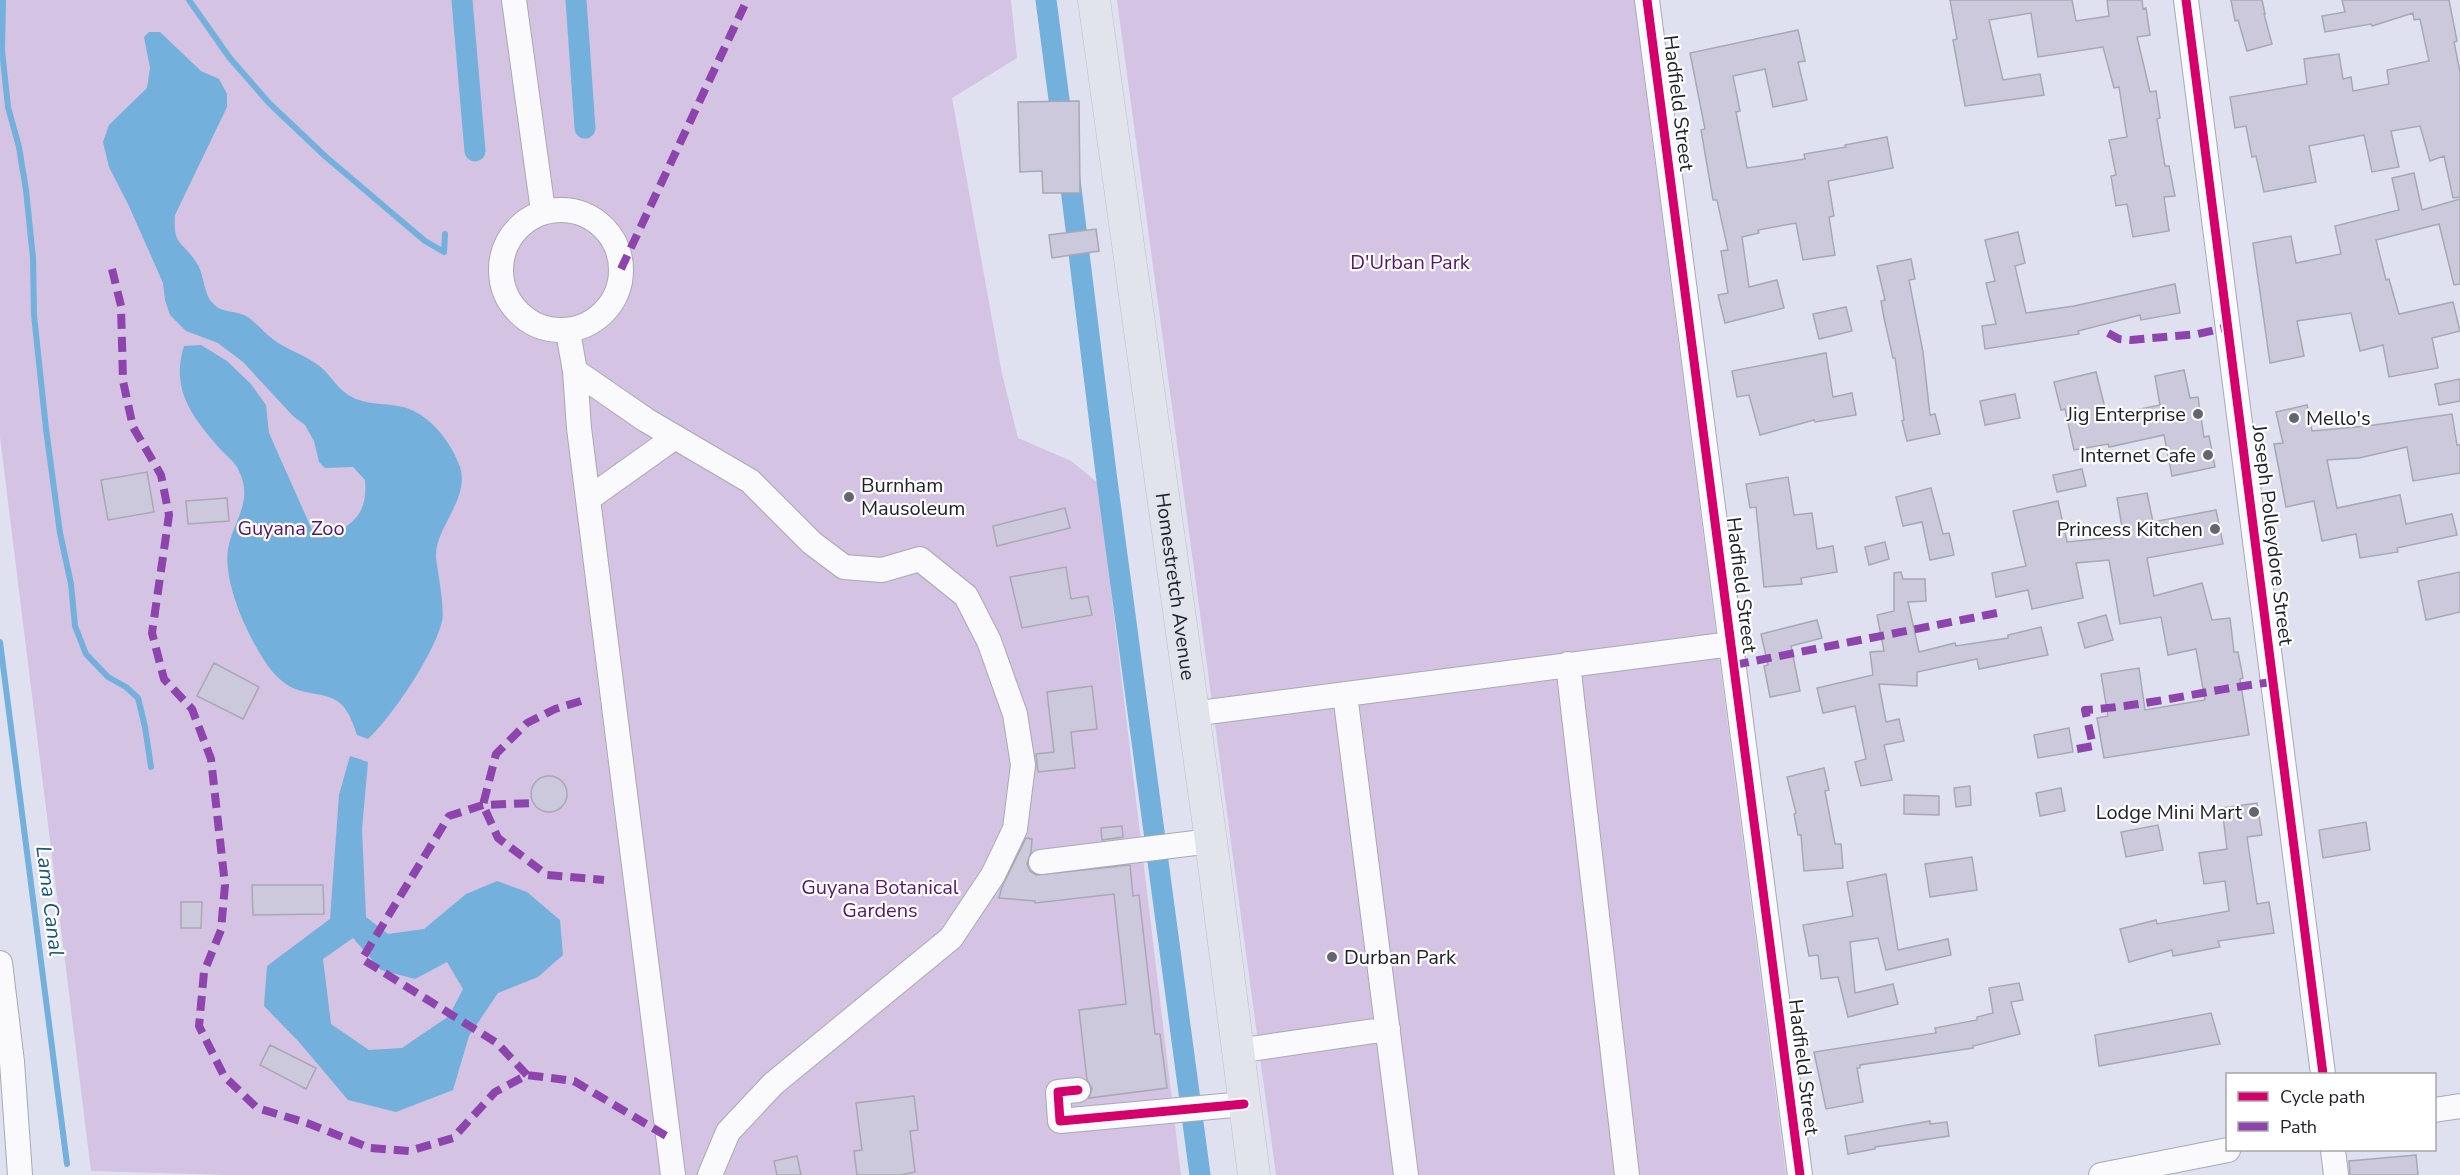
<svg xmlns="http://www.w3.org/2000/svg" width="2460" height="1175" viewBox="0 0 2460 1175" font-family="'Nunito Sans',sans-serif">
  <rect width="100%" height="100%" fill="#dfe1f0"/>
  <path fill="#d4c3e2" d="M 0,0 L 1011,0 L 1017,58 L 952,98 L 1002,374 L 1018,438 L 1071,461 L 1098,483 L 1181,1175 L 228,1175 L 91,1171 L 0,437 Z
    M 1117,0 L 1634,0 L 1786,1175 L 1276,1175 Z"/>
  <path fill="#73b0dc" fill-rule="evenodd" d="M 149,32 L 160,32 L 201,71 L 219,79 L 227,94 L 227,107 L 175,215 C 173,247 182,240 196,262 C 204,273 203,289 210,300 C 221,315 233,309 246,316 C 256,322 264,333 274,340 C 289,351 311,357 324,370 C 333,379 338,389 350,396 C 365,405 386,403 403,407 C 430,414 451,442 460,467 C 470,500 434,528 436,558 C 438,573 445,609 442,621 C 435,653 392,717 368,739 L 357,735 C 354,726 350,714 343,706 C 330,691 305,696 289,686 C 279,680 270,670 264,660 C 246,632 223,582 228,549 C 233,521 254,502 239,471 C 236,463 227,456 221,450 C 193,418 170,390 184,346 L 201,345 L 227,361 L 251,384 L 266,405 L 269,433 L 313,532 L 324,537 C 354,526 368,513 365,480 L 353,467 L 325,468 L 319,462 L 314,441 L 305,425 L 293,416 L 243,362 L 218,343 L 186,331 L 170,315 L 165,300 L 163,283 L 129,206 L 109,167 L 103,142 L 109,125 L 147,88 L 150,68 L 144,37 Z
    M 350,756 L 368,762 L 362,829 L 366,917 L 388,934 L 424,929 L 466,894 L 497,881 L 527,892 L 560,920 L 563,955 L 538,977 L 498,993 L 469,1036 L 453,1090 L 396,1112 L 348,1100 L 299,1042 L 264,1006 L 267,966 L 330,919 L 339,795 ZM 353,938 L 381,970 L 415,979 L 447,962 L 463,989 L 449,1016 L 402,1048 L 369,1050 L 331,1024 L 323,959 Z"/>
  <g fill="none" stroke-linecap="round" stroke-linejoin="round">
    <path stroke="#73b0dc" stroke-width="6" d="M 3,0 L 2,50 L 8,107 L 19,147 L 26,190 L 33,258 L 34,315 L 46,429 L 60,533 L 71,584 L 75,626 L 86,654 L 108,677 L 126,687 L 138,698 L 145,727 L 151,767
      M 189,0 L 229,57 L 269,103 L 326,157 L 425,241 L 444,252 L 445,234
      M 0,642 L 67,1164"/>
    <path stroke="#73b0dc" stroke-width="21" d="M 462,0 L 475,151
      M 576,0 L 585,128
      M 1046,0 L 1063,130
      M 1068,164 L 1106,473 L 1200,1175"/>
  </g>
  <path fill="#ccc9dd" stroke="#a8a8b3" stroke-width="1.5" d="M 1950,0 L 2072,0 L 2076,21 L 2109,16 L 2107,0 L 2142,0 L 2143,9 L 2146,8 L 2150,35 L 2137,37 L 2150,92 L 2156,91 L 2160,118 L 2157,119 L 2165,166 L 2169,166 L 2175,196 L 2164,197 L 2169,231 L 2133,237 L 2127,204 L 2116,206 L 2111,176 L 2116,175 L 2109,140 L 2127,137 L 2119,87 L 2114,88 L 2103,47 L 2038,57 L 2031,13 L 1989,20 L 2003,80 L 2040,74 L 2044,95 L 1965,106 L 1953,40 L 1957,39 Z
    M 2231,0 L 2262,0 L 2265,14 L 2264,14 L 2272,44 L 2247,51 L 2238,20 L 2235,21 Z
    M 2342,0 L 2449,0 L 2457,41 L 2454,42 L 2460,72 L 2460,197 L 2453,198 L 2444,156 L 2430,161 L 2420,126 L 2391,131 L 2399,167 L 2372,172 L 2364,135 L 2309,146 L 2316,182 L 2264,192 L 2256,156 L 2252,157 L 2246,126 L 2235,128 L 2230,97 L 2307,84 L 2304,59 L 2339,54 L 2343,79 L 2351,77 L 2353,91 L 2389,84 L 2387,70 L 2429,61 L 2420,19 L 2414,20 L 2413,13 L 2372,26 L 2371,24 L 2325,32 L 2322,16 L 2345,12 Z
    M 1798,30 L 1805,61 L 1798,62 L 1807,100 L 1773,107 L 1765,69 L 1733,76 L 1740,111 L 1736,112 L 1747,168 L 1805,159 L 1804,154 L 1846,147 L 1845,145 L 1887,137 L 1893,168 L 1828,181 L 1834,216 L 1829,217 L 1835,255 L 1803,260 L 1796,223 L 1758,230 L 1759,233 L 1742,237 L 1749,287 L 1777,280 L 1784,308 L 1725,323 L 1718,295 L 1728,293 L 1721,251 L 1728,250 L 1717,200 L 1713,200 L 1701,130 L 1705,129 L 1690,53 Z
    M 1079,101 L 1080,193 L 1043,193 L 1042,171 L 1020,172 L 1018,102 Z
    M 2414,173 L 2422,210 L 2460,199 L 2460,284 L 2454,285 L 2439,224 L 2376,240 L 2386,280 L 2389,279 L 2399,314 L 2453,302 L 2460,331 L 2432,338 L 2438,368 L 2389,377 L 2383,345 L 2360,351 L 2351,313 L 2297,321 L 2304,356 L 2270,363 L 2253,243 L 2291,236 L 2296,263 L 2341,254 L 2335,226 L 2399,210 L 2392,178 Z
    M 1096,229 L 1099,251 L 1052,258 L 1049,235 Z
    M 2018,232 L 2025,263 L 2015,266 L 2026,313 L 2074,306 L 2175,284 L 2180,313 L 2141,320 L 2140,315 L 2078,331 L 2079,334 L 1985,349 L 1982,326 L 1996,324 L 1986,283 L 1995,281 L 1985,240 Z
    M 1911,259 L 1915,279 L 1909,280 L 1923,352 L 1930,415 L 1935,414 L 1940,434 L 1907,441 L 1902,421 L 1904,420 L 1895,358 L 1893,358 L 1884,318 L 1881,301 L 1885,300 L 1877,266 Z
    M 1846,307 L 1852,331 L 1819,339 L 1813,314 Z
    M 1826,353 L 1833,397 L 1852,393 L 1856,415 L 1815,422 L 1814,420 L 1760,435 L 1749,395 L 1737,397 L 1732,371 Z
    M 2184,370 L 2190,398 L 2198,397 L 2204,437 L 2209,436 L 2215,467 L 2172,476 L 2164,435 L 2109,447 L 2108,444 L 2074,450 L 2065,409 L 2061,410 L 2054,382 L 2096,372 L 2107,416 L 2160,405 L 2155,376 Z
    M 2460,379 L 2460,401 L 2439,405 L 2435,384 Z
    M 2015,394 L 2020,418 L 1985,425 L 1980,401 Z
    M 2307,405 L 2312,431 L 2367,426 L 2452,414 L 2457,445 L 2460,445 L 2460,473 L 2413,481 L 2407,447 L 2359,458 L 2327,460 L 2337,508 L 2400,495 L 2406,524 L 2452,514 L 2457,535 L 2397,548 L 2398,552 L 2360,558 L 2356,534 L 2322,541 L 2314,501 L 2286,507 L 2274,444 L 2283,443 L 2276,412 Z
    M 2082,469 L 2086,486 L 2057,492 L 2053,475 Z
    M 147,472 L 154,512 L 108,520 L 101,480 Z
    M 1788,477 L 1794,515 L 1812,513 L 1817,549 L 1833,546 L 1837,572 L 1801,578 L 1802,584 L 1764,587 L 1756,507 L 1750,508 L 1746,484 Z
    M 1931,488 L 1943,534 L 1949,533 L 1954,555 L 1930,560 L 1922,522 L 1903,526 L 1896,497 Z
    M 2147,493 L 2153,522 L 2216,510 L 2223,544 L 2147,558 L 2154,596 L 2202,583 L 2212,620 L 2230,618 L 2234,652 L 2238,652 L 2243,678 L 2240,679 L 2249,735 L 2104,758 L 2097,718 L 2108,716 L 2101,674 L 2139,668 L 2145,710 L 2205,700 L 2196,649 L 2168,655 L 2161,617 L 2120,624 L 2109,560 L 2076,563 L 2083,598 L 2032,609 L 2028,590 L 1996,597 L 1992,573 L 2026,566 L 2013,511 L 2058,501 L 2067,542 L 2118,537 L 2117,528 L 2122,527 L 2117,498 Z
    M 227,498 L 229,521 L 188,524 L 186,501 Z
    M 1065,508 L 1070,528 L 997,546 L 993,526 Z
    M 1885,542 L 1889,559 L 1869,565 L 1865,547 Z
    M 1066,567 L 1071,599 L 1088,596 L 1092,615 L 1022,628 L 1010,577 Z
    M 1901,572 L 1903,579 L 1925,579 L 1926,601 L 1908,602 L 1919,652 L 1955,643 L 1956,646 L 2008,638 L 2008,635 L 2041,627 L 2048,655 L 1979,669 L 1977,659 L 1917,672 L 1917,686 L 1879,684 L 1886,722 L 1899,719 L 1904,741 L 1884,745 L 1892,780 L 1861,786 L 1855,762 L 1866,759 L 1855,706 L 1823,713 L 1817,688 L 1873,675 L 1870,652 L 1884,651 L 1877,615 L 1894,611 L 1894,573 Z
    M 2460,572 L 2460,612 L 2426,620 L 2418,581 Z
    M 2106,615 L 2113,640 L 2085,648 L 2078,623 Z
    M 1817,620 L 1822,638 L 1791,646 L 1800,691 L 1770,697 L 1764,666 L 1768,665 L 1761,634 Z
    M 214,663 L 259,687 L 243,719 L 197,696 Z
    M 1092,686 L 1097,729 L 1071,732 L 1075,768 L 1038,772 L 1036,754 L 1054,752 L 1047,692 Z
    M 2069,728 L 2073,752 L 2038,758 L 2034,735 Z
    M 1824,768 L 1829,790 L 1825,791 L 1835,844 L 1841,844 L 1843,868 L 1804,871 L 1801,835 L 1798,835 L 1794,814 L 1796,813 L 1787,777 Z
    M531 794a18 18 0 1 1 36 0a18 18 0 1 1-36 0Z
    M 1970,786 L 1971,805 L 1956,807 L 1954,788 Z
    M 2061,788 L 2065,811 L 2040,816 L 2036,793 Z
    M 1904,795 L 1939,796 L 1939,815 L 1904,814 Z
    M 2257,803 L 2262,835 L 2247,837 L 2257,904 L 2269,902 L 2274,933 L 2218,941 L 2220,947 L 2173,956 L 2172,950 L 2129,962 L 2120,929 L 2156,920 L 2157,924 L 2229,911 L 2225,881 L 2204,884 L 2199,853 L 2227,849 L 2222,808 Z
    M 2366,822 L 2370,850 L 2323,858 L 2319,830 Z
    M 2158,825 L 2163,850 L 2126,857 L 2121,832 Z
    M 1122,826 L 1123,837 L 1102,840 L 1101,828 Z
    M 1026,838 L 1032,839 L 1031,852 L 1027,864 L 1030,871 L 1036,875 L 1130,865 L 1133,896 L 1139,895 L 1155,1034 L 1160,1034 L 1167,1088 L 1089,1098 L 1092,1088 L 1087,1080 L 1079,1010 L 1126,1004 L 1114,894 L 1035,903 L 1035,901 L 999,898 L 1002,887 Z
    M 1972,857 L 1977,890 L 1930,897 L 1925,864 Z
    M 1886,874 L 1898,950 L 1948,939 L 1951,955 L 1886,970 L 1878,938 L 1850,942 L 1855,993 L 1893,984 L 1898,1004 L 1848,1017 L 1838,977 L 1821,979 L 1818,955 L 1809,956 L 1803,925 L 1853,916 L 1847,882 Z
    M 252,885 L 323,885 L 324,914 L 253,915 Z
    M 181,902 L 202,902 L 201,928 L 181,928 Z
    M 2019,983 L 2023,1000 L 2011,1002 L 2020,1034 L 1973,1046 L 1973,1048 L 1860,1065 L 1860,1068 L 1857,1068 L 1863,1102 L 1826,1109 L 1814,1052 L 1936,1033 L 1935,1028 L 1977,1020 L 1977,1017 L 1993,1013 L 1989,988 Z
    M 2211,1013 L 2220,1044 L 2099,1066 L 2095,1035 Z
    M 270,1045 L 316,1068 L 306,1089 L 260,1065 Z
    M 914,1096 L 918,1130 L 910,1131 L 915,1172 L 901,1175 L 857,1175 L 854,1151 L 862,1150 L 856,1103 Z
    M 1930,1121 L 1930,1124 L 1947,1122 L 1949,1136 L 1875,1147 L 1875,1149 L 1848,1154 L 1845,1136 Z
    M 2416,1155 L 2418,1175 L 2350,1175 L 2349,1161 Z
    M 797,1156 L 801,1175 L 777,1175 L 774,1161 Z"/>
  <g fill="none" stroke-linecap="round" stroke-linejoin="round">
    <g stroke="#a7a9b5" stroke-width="26">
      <path id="minor" d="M 514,0 L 543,211
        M 1647,0 L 1800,1175
        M 2186,0 L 2323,1074
        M501 270a60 60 0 1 1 120 0a60 60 0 1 1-120 0Z
        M 568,332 L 575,371 L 579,428 L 673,1175
        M 575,371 L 646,420 L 750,481 L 812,543 L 844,567 L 882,570 L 920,559 L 966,596 L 989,641 L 1015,714 L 1023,765 L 1015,829 L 993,875 L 951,938 L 773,1084 L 728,1132 L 710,1175
        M 588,499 L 675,437
        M 1568,664 L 1627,1175
        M 1345,694 L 1406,1175
        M 1192,714 L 1731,644
        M 1041,862 L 1211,841
        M 0,963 L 12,1062 L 20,1175
        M 1237,1051 L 1388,1029
        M 1078,1090 L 1058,1092 L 1060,1121 L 1244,1104
        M 2434,1110 L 2460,1106
        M 2333,1150 L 2336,1175
        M 2101,1175 L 2228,1150"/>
    </g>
    <g stroke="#bfc0c7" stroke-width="33">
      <g id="major">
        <path id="s1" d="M 1094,0 L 1211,841 L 1254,1175"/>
      </g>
    </g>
    <use href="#minor" stroke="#fafafd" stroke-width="24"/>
    <use href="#major" stroke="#e1e4ea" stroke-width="32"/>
    <path stroke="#8e44ad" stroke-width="8" stroke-dasharray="15 8" stroke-linecap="butt" d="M 112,269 L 121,306 L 123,381 L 133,427 L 161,475 L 169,515 L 152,633 L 164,679 L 192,709 L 211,759 L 225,885 L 221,930 L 204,972 L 199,1026 L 224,1076 L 257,1108 L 307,1123 L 370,1148 L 409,1151 L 453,1138 L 495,1092 L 527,1075 L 574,1081 L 668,1137
      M 621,269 L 747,0
      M 2108,333 L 2119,339 L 2131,340 L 2198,334 L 2228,327
      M 1734,665 L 1997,613
      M 581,701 L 555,709 L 527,723 L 496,754 L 483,805 L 498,838 L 547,875 L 604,880
      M 2077,749 L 2093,746 L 2085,710 C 2149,706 2210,689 2273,682
      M 527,1075 L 497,1043 L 362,959 L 449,816 L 483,805 L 533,803"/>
    <g stroke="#fff" stroke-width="13">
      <path id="cycleway" d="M 1647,0 L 1800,1175
        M 2186,0 L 2323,1074
        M 1078,1090 L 1058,1092 L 1060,1121 L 1244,1104"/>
    </g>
    <use href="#cycleway" stroke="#d6006c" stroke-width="9"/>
  </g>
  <g fill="#636570" stroke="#fff" stroke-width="2">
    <circle cx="2198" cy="414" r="6"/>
    <circle cx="2294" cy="418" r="6"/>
    <circle cx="2208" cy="455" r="6"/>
    <circle cx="849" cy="497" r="6"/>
    <circle cx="2215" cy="529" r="6"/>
    <circle cx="2254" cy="812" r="6"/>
    <circle cx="1332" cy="957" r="6"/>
  </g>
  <g text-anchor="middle" stroke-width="4.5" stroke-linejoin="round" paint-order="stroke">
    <g font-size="20" fill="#20222b" stroke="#fff">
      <text transform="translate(1679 103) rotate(83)" y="7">Hadfield Street</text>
      <text transform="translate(2273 535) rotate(83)" y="7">Joseph Polleydore Street</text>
      <text transform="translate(1742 585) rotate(83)" y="7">Hadfield Street</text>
      <text dy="7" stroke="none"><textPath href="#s1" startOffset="592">Homestretch Avenue</textPath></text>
      <text transform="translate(1804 1067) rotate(83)" y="7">Hadfield Street</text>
    </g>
    <g font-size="20" fill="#59156c" stroke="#fff">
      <text x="1410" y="269">D'Urban Park</text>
      <text x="291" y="535">Guyana Zoo</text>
      <text x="880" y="894">Guyana Botanical<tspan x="880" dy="23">Gardens</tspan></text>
    </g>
    <g font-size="20" fill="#20222b" stroke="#fff" text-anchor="end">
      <text x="2186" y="421">Jig Enterprise</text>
      <text x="2306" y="425" text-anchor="start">Mello's</text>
      <text x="2196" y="462">Internet Cafe</text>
      <text x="861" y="492" text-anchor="start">Burnham<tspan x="861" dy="23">Mausoleum</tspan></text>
      <text x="2203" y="536">Princess Kitchen</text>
      <text x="2242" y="819">Lodge Mini Mart</text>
      <text x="1344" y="964" text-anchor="start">Durban Park</text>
    </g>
    <g font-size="21" font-style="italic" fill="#18577e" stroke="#fff">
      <text transform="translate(50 901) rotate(83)" y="7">Lama Canal</text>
    </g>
  </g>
  <rect x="2226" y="1073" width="210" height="78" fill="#ffffff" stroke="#a6a7aa" stroke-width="1.5"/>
  <rect x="2238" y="1092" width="30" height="9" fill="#d6006c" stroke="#a6a7aa" stroke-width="1.5"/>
  <text x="2280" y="1103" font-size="18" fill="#20222b">Cycle path</text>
  <rect x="2238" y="1122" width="30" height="9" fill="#8e44ad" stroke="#a6a7aa" stroke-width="1.5"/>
  <text x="2280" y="1133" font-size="18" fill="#20222b">Path</text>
</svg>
